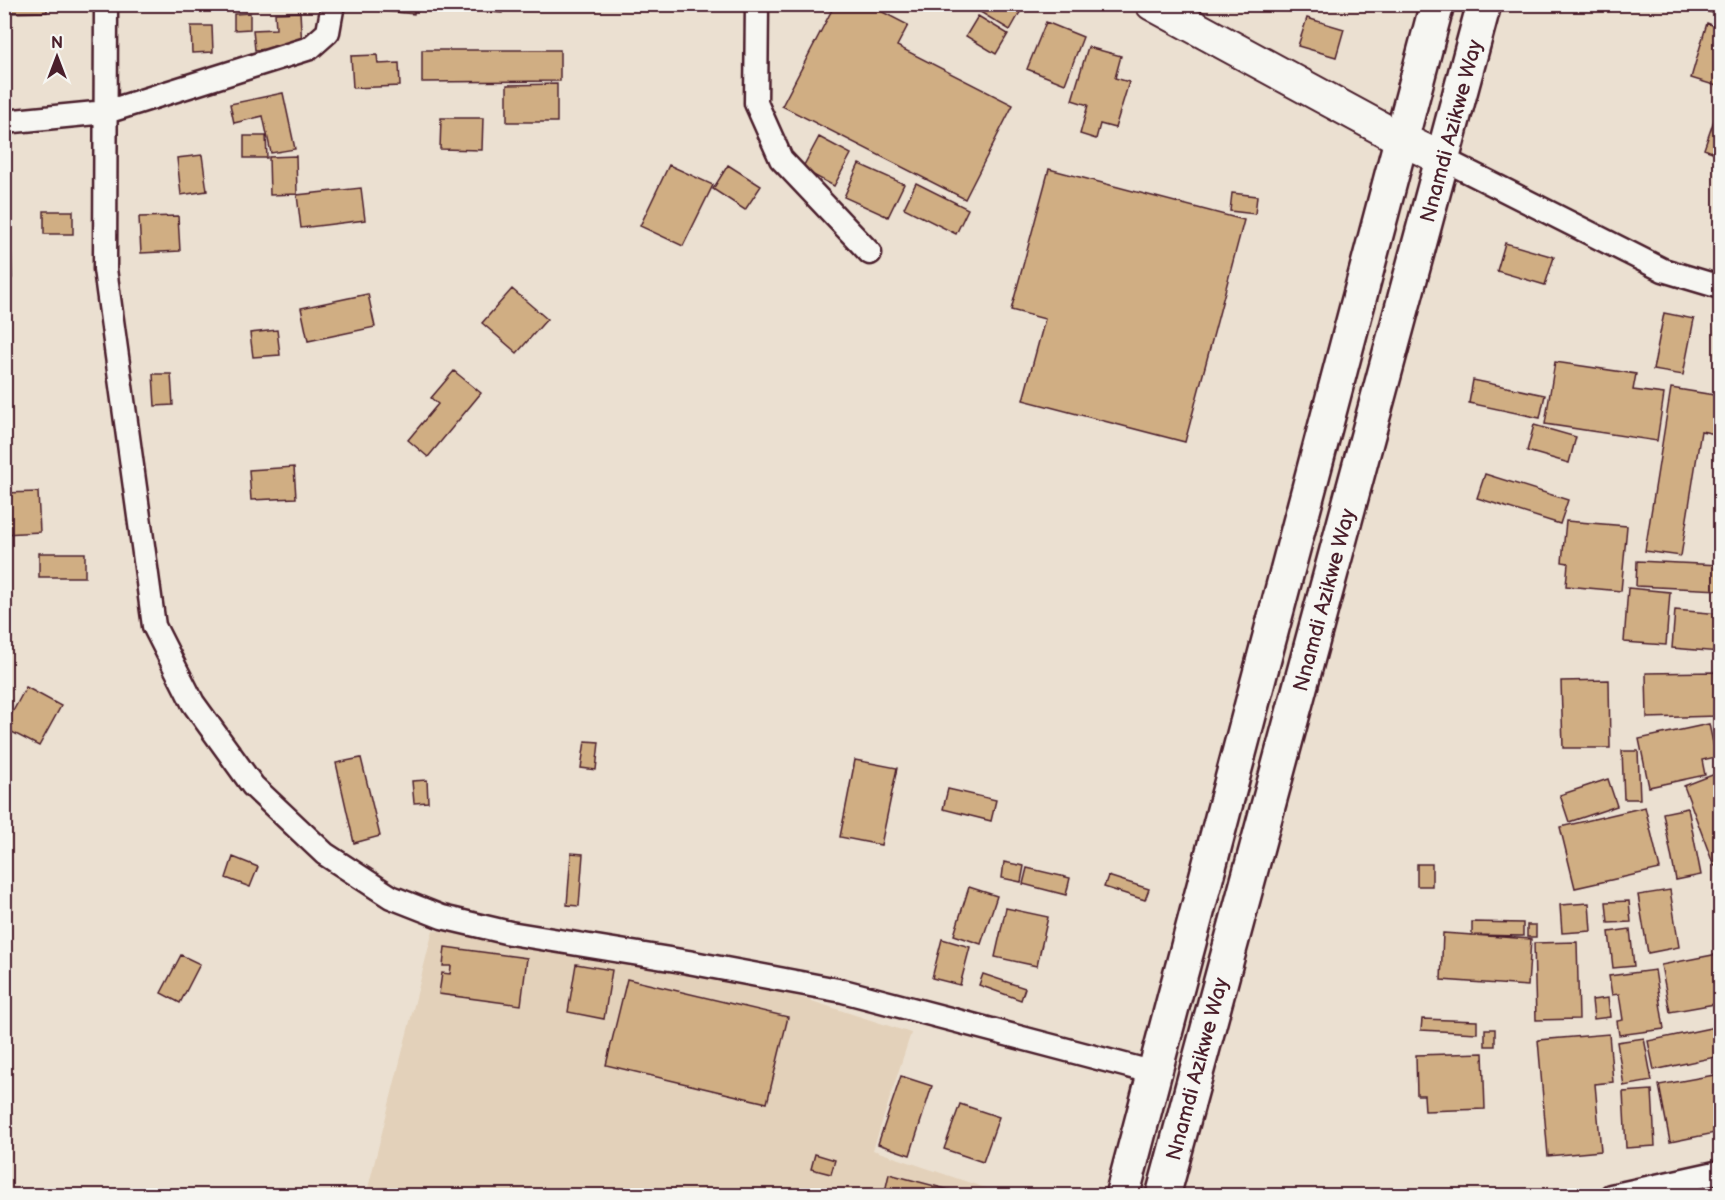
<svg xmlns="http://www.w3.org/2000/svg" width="1725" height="1200" viewBox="0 0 1725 1200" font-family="'Balsamiq Sans',sans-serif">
  <rect width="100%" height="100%" fill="#ebe0d1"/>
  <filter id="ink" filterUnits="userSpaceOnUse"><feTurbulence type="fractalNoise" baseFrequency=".0167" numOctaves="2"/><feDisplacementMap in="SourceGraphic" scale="12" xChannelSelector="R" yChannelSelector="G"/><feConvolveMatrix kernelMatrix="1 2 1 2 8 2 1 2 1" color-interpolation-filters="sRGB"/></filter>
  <g filter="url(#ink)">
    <path fill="#e3d1ba" d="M 433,930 L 753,982 L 911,1033 L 873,1150 L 1006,1195 L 366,1196 Z"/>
    <path fill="#d0ae83" stroke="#4a1f2b" stroke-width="1.5" d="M 4,4 L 47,4 L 47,12 L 4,13 Z
      M 138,4 L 202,4 L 202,6 L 138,8 Z
      M 386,4 L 415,4 L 414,14 L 385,11 Z
      M 454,4 L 503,4 L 502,13 L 453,9 Z
      M 835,4 L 867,4 L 908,25 L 897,46 L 1013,105 L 965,199 L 782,106 Z
      M 967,4 L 1019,4 L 1023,7 L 1010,30 Z
      M 1684,4 L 1720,4 L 1720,15 L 1684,5 Z
      M 300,12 L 302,47 L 255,50 L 253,30 L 276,29 L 275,13 Z
      M 250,13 L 250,29 L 234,30 L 234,14 Z
      M 978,16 L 1008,34 L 996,54 L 966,36 Z
      M 1307,18 L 1344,29 L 1336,57 L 1298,46 Z
      M 1046,22 L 1083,37 L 1065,84 L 1027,69 Z
      M 1707,23 L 1720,28 L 1720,87 L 1691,78 Z
      M 191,26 L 212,26 L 213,52 L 192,53 Z
      M 1088,47 L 1121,56 L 1115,78 L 1129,82 L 1115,128 L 1100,124 L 1096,139 L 1080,134 L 1088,105 L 1072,100 Z
      M 422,50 L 560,50 L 560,81 L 422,82 Z
      M 377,55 L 378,64 L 399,63 L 400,86 L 353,88 L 351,56 Z
      M 557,84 L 557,122 L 507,122 L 507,85 Z
      M 283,93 L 295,149 L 271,153 L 263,116 L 234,123 L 230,104 Z
      M 1720,103 L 1720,155 L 1704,149 Z
      M 441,118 L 483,118 L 482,150 L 440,149 Z
      M 244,136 L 266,136 L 267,158 L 244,158 Z
      M 819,137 L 851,154 L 834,186 L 802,169 Z
      M 202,155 L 207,191 L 181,195 L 177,158 Z
      M 296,156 L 297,194 L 270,195 L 269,157 Z
      M 859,164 L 904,184 L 888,217 L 844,197 Z
      M 669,165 L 713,185 L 683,246 L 640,226 Z
      M 728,165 L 761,186 L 745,210 L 713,189 Z
      M 1049,169 L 1244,220 L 1185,442 L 1023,400 L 1045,319 L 1011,310 Z
      M 916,183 L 968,209 L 956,234 L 904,208 Z
      M 361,188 L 365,220 L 301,228 L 297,195 Z
      M 1232,193 L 1257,196 L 1255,214 L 1230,211 Z
      M 44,211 L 73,211 L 73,234 L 44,234 Z
      M 178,216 L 180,251 L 141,253 L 139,217 Z
      M 4,243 L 11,243 L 12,278 L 4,278 Z
      M 1505,243 L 1554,257 L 1545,285 L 1497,271 Z
      M 512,289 L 547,319 L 517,353 L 482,323 Z
      M 368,294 L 375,327 L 308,341 L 301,308 Z
      M 1664,313 L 1694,319 L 1683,375 L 1653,370 Z
      M 277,330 L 280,355 L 253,357 L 250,333 Z
      M 1555,362 L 1636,374 L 1633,390 L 1664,394 L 1657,441 L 1545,424 Z
      M 454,371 L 481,393 L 428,457 L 408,440 L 438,404 L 431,398 Z
      M 153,374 L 171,374 L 173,405 L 155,406 Z
      M 1473,380 L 1545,395 L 1540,418 L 1469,403 Z
      M 1671,388 L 1720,396 L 1720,435 L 1701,431 L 1681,556 L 1645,551 Z
      M 1534,425 L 1576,437 L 1569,463 L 1527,451 Z
      M 294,467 L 296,498 L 251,500 L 249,470 Z
      M 1485,474 L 1568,500 L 1560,524 L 1477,498 Z
      M 38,492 L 40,532 L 4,534 L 4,493 Z
      M 1566,521 L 1627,526 L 1621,591 L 1566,586 L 1568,563 L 1562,562 Z
      M 39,553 L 85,553 L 85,577 L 39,577 Z
      M 1637,561 L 1720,565 L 1720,590 L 1636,586 Z
      M 1628,588 L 1670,592 L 1666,645 L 1624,642 Z
      M 1675,610 L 1720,614 L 1720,652 L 1672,648 Z
      M 1716,672 L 1717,716 L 1647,718 L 1646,673 Z
      M 1609,680 L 1610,748 L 1563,748 L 1561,681 Z
      M 26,687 L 61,706 L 39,746 L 4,728 Z
      M 1709,724 L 1716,757 L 1702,760 L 1705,775 L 1649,787 L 1639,739 Z
      M 585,741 L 599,742 L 596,770 L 581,768 Z
      M 1622,751 L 1638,751 L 1640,799 L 1624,799 Z
      M 361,758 L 380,836 L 354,843 L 336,763 Z
      M 855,760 L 897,768 L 881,845 L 840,837 Z
      M 1720,772 L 1720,864 L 1714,866 L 1684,786 Z
      M 1608,779 L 1617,806 L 1569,822 L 1560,795 Z
      M 427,780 L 428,802 L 414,803 L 412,781 Z
      M 948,789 L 996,800 L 991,821 L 943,809 Z
      M 1645,807 L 1660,869 L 1575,888 L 1560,827 Z
      M 1688,808 L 1701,875 L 1676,880 L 1663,813 Z
      M 571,853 L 583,854 L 579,906 L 567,905 Z
      M 233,857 L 258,867 L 250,887 L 226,878 Z
      M 1004,862 L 1024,866 L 1021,882 L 1002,878 Z
      M 1417,864 L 1432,864 L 1432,886 L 1417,886 Z
      M 1027,868 L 1070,878 L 1066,895 L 1023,884 Z
      M 1108,876 L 1149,889 L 1145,900 L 1104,887 Z
      M 969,887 L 997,896 L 981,944 L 954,935 Z
      M 1670,890 L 1679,947 L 1648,953 L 1638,895 Z
      M 1629,901 L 1631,922 L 1608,923 L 1606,902 Z
      M 1589,903 L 1591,931 L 1562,933 L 1560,905 Z
      M 1006,908 L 1048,917 L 1037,966 L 995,957 Z
      M 1472,922 L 1523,923 L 1523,936 L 1472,935 Z
      M 1527,925 L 1536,925 L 1536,937 L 1527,937 Z
      M 1630,929 L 1634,966 L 1613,968 L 1609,932 Z
      M 1443,933 L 1531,939 L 1528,986 L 1441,980 Z
      M 942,939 L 970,947 L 960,985 L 932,978 Z
      M 1577,942 L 1579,1019 L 1536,1020 L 1534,943 Z
      M 445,947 L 527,958 L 521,1005 L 439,994 L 442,973 L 450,974 L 451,966 L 443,966 Z
      M 1718,954 L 1720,967 L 1720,1003 L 1670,1012 L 1661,965 Z
      M 181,955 L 200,964 L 180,1003 L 161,993 Z
      M 576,964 L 612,970 L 604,1019 L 568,1012 Z
      M 1655,970 L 1664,1029 L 1619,1035 L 1617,1021 L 1623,1020 L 1619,994 L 1612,995 L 1609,976 Z
      M 983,974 L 1025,988 L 1021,1000 L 979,985 Z
      M 627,979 L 788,1017 L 767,1103 L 606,1065 Z
      M 1608,998 L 1610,1017 L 1594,1019 L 1592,1000 Z
      M 1422,1019 L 1477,1021 L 1477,1033 L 1421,1030 Z
      M 1720,1026 L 1720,1056 L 1654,1070 L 1648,1041 Z
      M 1485,1029 L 1495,1029 L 1495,1046 L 1485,1046 Z
      M 1609,1034 L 1613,1082 L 1595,1084 L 1601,1151 L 1548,1156 L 1538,1040 Z
      M 1644,1038 L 1652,1081 L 1624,1086 L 1617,1042 Z
      M 1483,1053 L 1485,1109 L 1425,1111 L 1424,1095 L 1417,1095 L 1416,1055 Z
      M 1720,1074 L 1720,1132 L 1670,1142 L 1659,1085 Z
      M 901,1076 L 932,1086 L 910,1155 L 878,1144 Z
      M 1652,1090 L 1655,1146 L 1626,1148 L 1623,1092 Z
      M 960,1104 L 999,1117 L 983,1162 L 944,1149 Z
      M 815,1154 L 835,1160 L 831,1174 L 811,1169 Z
      M 889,1174 L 950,1190 L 949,1196 L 884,1196 Z"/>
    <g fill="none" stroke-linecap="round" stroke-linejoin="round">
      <g stroke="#4a1f2b" stroke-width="27">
        <path id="street" d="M 106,4 L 105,269 L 154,626 L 193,703 L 253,786 L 325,854 L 391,897 L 442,917 L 510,933 L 688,962 L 843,991 L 1155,1073
          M 757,4 L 756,103 L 781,159 L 870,253
          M 4,122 L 106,112 L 310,48 L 328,32 L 333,4
          M 1443,159 L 1663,270 L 1720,287
          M 1611,1196 L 1720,1172"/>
      </g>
      <g stroke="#4a1f2b" stroke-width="36">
        <path id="secondary" d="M 1152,4 L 1401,139 L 1443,159"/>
      </g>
      <g stroke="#4a1f2b" stroke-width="38">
        <path id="highway" d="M 1122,1196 L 1437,4
          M 1163,1196 L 1484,4"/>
      </g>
      <use href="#street" stroke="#f6f6f2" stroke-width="22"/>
      <use href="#secondary" stroke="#f6f6f2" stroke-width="32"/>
      <use href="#highway" stroke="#f6f6f2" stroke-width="33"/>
    </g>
  </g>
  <g text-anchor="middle" stroke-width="4.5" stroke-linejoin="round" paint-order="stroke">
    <g font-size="21" fill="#4a1f2b" stroke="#f6f6f2">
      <text transform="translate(1451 131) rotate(-75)" y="7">Nnamdi Azikwe Way</text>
      <text transform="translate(1324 600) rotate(-75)" y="7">Nnamdi Azikwe Way</text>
      <text transform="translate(1197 1069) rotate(-75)" y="7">Nnamdi Azikwe Way</text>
    </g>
  </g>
  <rect width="1725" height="1200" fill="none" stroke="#f6f6f2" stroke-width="24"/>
  <rect x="12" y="12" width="1701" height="1176" fill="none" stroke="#4a1f2b" stroke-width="2" filter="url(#ink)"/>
  <g transform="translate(57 57)" stroke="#f6f6f2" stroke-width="4.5" paint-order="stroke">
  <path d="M0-4.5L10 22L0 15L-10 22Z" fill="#4a1f2b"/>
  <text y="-9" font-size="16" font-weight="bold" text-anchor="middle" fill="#4a1f2b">N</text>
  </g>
</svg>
